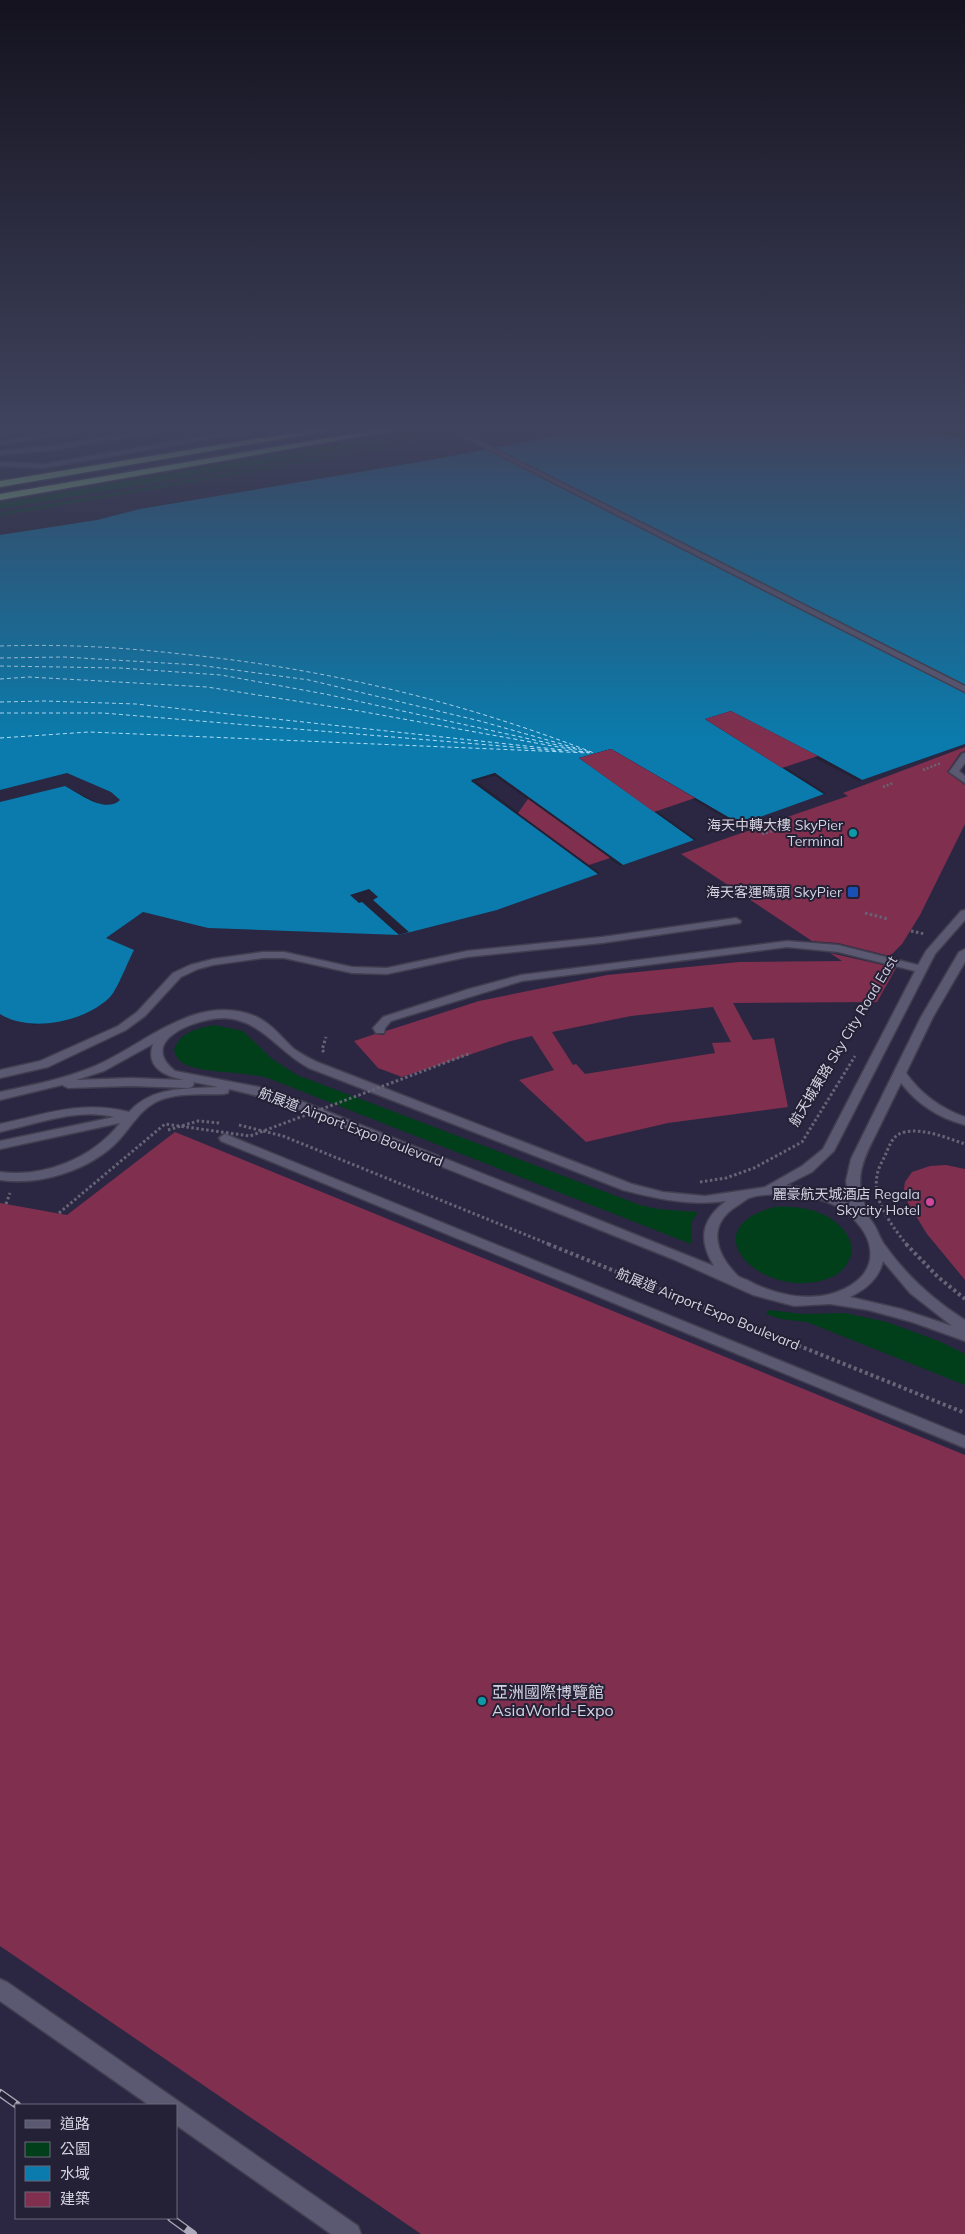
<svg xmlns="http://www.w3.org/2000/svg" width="965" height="2234" viewBox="0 0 965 2234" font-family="Mulish,'Noto Sans TC',sans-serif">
  <rect width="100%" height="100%" fill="#242136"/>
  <path fill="#2b2742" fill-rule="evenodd" d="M 731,711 L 862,780 L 965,744 L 965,2234 L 0,2234 L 0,1014 L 33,1025 L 62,1021 L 84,1014 L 106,938 L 143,912 L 208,928 L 399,935 L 497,910 L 597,874 L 471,780 L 495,773 L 654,812 L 611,749 L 740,823 L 823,794 L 782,768 ZM 16,2105 L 176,2105 L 176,2218 L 16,2218 Z
    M 67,773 L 111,792 L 120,800 L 109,806 L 100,804 L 65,786 L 0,802 L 0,790 Z"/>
  <path fill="#003f1a" d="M 401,427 L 421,427 L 427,431 L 413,439 L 0,509 L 0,503 L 391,434 L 406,430 Z
    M 465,427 L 506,427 L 0,516 L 0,513 L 416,440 L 432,432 Z
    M 908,427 L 965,427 L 965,438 Z
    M 215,1025 L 243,1031 L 272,1059 L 297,1075 L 640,1205 L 657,1209 L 698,1212 L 692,1221 L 691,1244 L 268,1078 C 245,1071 195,1074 180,1061 C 177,1059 176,1054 174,1050 C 180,1032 197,1028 215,1025 Z
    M 774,1207 C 801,1206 829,1210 846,1233 C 850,1239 853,1248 851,1255 C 848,1265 842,1272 832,1277 C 769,1305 686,1231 774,1207 Z
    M 769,1310 L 803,1314 L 845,1313 L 887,1322 L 941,1342 L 965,1354 L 965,1385 L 807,1322 L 781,1319 L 766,1314 Z"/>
  <path fill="#0a7bac" d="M 606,427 L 898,427 L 965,439 L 965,744 L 862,780 L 818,756 L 705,719 L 824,794 L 740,824 L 611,749 L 580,758 L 694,840 L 623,865 L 495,773 L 471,781 L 598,874 L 497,910 L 399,935 L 208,928 L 143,912 L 106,938 L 134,950 C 128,961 117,991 109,998 C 84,1022 30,1033 0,1014 L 0,802 L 65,786 C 80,794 105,814 120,800 L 111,792 L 67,773 L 0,790 L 0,535 L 97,520 L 140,509 L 413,463 Z"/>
  <path fill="#242136" d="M 731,711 L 818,756 L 862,780 L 859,781 L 731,714 L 783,766 L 826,793 L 824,794 L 705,719 Z
    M 611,749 L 740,824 L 737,825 L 610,751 L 655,810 L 696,839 L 694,840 L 579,758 Z
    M 495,773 L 623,865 L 620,866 L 495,776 L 476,781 L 600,873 L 598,874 L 471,780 Z
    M 369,889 L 378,897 L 373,900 L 409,932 L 399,935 L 362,902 L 359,903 L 350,895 Z"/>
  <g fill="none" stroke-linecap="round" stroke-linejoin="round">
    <path stroke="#b3def9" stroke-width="1" stroke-dasharray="4 3" stroke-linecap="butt" d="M 0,646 C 61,644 120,647 181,654 C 323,668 460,701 594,753
      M 0,658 L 64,657 L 198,665 L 309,680 L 480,721 L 590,752
      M 0,666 L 120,668 L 221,675 L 325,694 L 580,750
      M 0,679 L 29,677 L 207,687 L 359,711 L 575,750
      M 0,702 L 45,701 L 136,704 L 582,752
      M 0,713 L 103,713 L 562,751
      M 0,738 L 89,732 L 589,753
      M 579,751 L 592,753"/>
  </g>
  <path fill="#802f4e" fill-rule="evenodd" d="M 731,711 L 818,756 L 782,768 L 705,719 Z
    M 965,747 L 965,751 L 960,753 L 947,772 L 965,785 L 965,824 L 920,915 L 902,944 L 890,956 L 838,943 L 812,941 L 681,854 L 848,796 L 843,793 Z
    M 611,749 L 695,798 L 654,812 L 579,758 Z
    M 528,799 L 610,858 L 589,865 L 518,813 Z
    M 830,953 L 896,968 L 877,1002 L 733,1003 L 753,1040 L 774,1038 L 788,1107 L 668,1123 L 586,1142 L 519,1080 L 554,1070 L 532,1036 L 511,1041 L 402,1077 L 378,1068 L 354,1041 L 375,1034 L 384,1035 L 386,1031 L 479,1001 L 607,975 L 739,962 L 842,961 ZM 713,1007 L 731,1042 L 712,1043 L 715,1053 L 585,1074 L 576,1064 L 573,1065 L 552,1032 L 631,1016 Z
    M 175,1132 L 965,1455 L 965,2234 L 421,2234 L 0,1946 L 0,1203 L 67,1215 Z
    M 946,1165 L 965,1169 L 965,1280 L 927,1234 L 908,1203 L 904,1189 L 905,1182 L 912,1172 L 930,1166 Z"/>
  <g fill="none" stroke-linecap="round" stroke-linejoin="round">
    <g stroke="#413e50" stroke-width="3">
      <path id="minor" d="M 32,427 L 46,427 L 4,435 L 1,433 Z
        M 89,427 L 102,427 L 0,445 L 0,441 Z
        M 170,427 L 183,427 L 53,450 L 0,455 L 0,451 L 53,446 Z
        M 261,427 L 274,427 L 44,468 L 0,466 L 0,462 L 44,464 Z
        M 444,427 L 451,427 L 965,686 L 965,692 Z
        M 965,753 L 965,763 L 959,771 L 965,776 L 965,783 L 949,772 L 962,754 Z
        M 965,910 L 965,920 L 935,954 L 834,1151 L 812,1172 L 786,1185 L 828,1192 L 850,1204 L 846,1181 L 851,1159 L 921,1017 L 959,952 L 965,949 L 965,962 L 933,1017 L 906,1073 C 921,1094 940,1108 965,1117 L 965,1125 C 939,1118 917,1104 901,1083 C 893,1099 885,1116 877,1132 C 861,1163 852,1183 870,1216 L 869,1218 C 877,1226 878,1235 884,1244 C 906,1275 933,1300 965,1320 L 965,1341 L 912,1322 L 868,1310 L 830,1304 L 794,1306 L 753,1295 L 675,1260 L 278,1101 L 229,1089 L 228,1093 L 224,1094 C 202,1095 176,1092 156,1102 C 140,1110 131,1127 119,1140 C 91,1170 40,1186 0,1180 L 0,1172 C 44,1178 93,1158 120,1123 L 0,1149 L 0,1141 L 114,1117 C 77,1108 37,1124 0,1132 L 0,1124 C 47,1114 81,1100 129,1112 C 152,1086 186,1089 218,1087 L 193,1082 L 194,1084 L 192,1087 L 188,1088 L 131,1086 L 68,1088 L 62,1085 L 0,1100 L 0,1092 C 32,1085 65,1079 95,1066 C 146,1044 197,991 257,1017 C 272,1024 282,1038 294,1049 C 301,1054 309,1058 317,1062 L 632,1184 L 663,1192 L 705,1196 L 765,1187 L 802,1166 L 823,1149 L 915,971 L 838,952 L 787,947 L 522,981 L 391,1021 L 385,1028 L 384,1033 L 376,1033 L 373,1028 L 383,1017 L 469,989 L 521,975 L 787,941 L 838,945 L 918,965 L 926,951 L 961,911 ZM 224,1018 C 262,1020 277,1051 309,1068 L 623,1190 C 658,1199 690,1206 726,1201 C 701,1220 698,1240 714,1266 L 286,1095 L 264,1088 L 175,1071 C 136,1040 198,1018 224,1018 ZM 153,1044 C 145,1068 165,1076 184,1080 L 131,1078 L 76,1080 L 104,1071 ZM 783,1193 C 801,1196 818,1197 834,1205 C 877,1228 888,1275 834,1293 C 805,1302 773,1294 747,1280 C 744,1279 739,1277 737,1275 C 716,1254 706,1225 737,1206 C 741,1204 746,1199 749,1198 C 759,1194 773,1195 783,1193 ZM 883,1261 L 910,1293 L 952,1326 L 901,1309 L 850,1297 C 866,1289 879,1279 883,1261 Z
        M 736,918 L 741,921 L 740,923 L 602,943 L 467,957 L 387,974 L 352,973 L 284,958 L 263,958 L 213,965 L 198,969 L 181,977 L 145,1016 L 126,1030 L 48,1067 L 0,1078 L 0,1070 L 40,1061 L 118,1026 L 137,1012 L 173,973 L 190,965 L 213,959 L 263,952 L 284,952 L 352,967 L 387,968 L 467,951 L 602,937 Z
        M 225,1134 L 965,1436 L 965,1448 L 221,1141 L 219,1138 Z
        M 0,1979 L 7,1982 L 358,2226 L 361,2234 L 331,2234 L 176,2125 L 176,2105 L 149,2105 L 0,2001 Z"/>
    </g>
    <g stroke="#413e50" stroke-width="3">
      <path id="highway" d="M 328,427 L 344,427 L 340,429 L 0,487 L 0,481 Z
        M 391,427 L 407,427 L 403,429 L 0,500 L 0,494 Z"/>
    </g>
    <path stroke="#666476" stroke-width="2.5" stroke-dasharray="2 2" stroke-linecap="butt" d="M 923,770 L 941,763
      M 883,787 L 893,783
      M 762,834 L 773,831
      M 815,893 L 831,897"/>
    <path stroke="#666476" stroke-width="3" stroke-dasharray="2.5 2.5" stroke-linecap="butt" d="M 865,913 L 888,919
      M 911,931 L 925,934
      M 324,1052 L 322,1050 L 326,1037
      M 239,1125 L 283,1136 L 551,1245
      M 168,1130 L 198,1121 L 220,1123
      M 700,1182 L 726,1178 L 754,1168 L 802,1142 L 855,1056
      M 6,1204 L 10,1193
      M 907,1245 C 893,1227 872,1201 877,1176 C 878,1167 884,1159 887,1151 C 891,1142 894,1134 905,1132 C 924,1128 947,1138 965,1144"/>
    <path stroke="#666476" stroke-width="4" stroke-dasharray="3 3" stroke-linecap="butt" d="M 548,1244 L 965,1413
      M 906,1244 L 938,1277 L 965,1299"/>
    <use href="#minor" fill="#5b5871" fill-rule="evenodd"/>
    <use href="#highway" fill="#91d185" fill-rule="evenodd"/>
    <g stroke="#acaaba" stroke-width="8">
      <path id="rail" d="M 0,2093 L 17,2105
        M 171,2218 L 193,2234"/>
    </g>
    <use href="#rail" stroke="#242136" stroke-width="5.5" stroke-dasharray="18" stroke-linecap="butt"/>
    <path stroke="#666476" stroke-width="3" stroke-dasharray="2.5 2.5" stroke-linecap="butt" d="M 59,1213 L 165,1124 L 250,1136 L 471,1053"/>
  </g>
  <linearGradient id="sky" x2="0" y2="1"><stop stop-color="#14121e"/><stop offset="0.58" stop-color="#3f435d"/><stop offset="1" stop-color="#3f435d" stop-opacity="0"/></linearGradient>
  <rect width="965" height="739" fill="url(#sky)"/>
  <g fill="#0f9aa8" stroke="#242136" stroke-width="2">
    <circle cx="853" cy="833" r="5"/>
    <circle cx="482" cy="1701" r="5"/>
  </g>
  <rect fill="#1a4fb4" stroke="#242136" stroke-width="2" x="847" y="886" width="12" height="12" rx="2.5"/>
  <circle fill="#d1479c" stroke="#242136" stroke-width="2" cx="930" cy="1202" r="5"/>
  <g text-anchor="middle" stroke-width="4" stroke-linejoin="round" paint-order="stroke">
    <g font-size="14" fill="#d4d3e1" stroke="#242136" text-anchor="end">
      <text x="843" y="830">海天中轉大樓 SkyPier<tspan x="843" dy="16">Terminal</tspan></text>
      <text x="842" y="897">海天客運碼頭 SkyPier</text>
      <text x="920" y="1199">麗豪航天城酒店 Regala<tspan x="920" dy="16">Skycity Hotel</tspan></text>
    </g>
    <g font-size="14" fill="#d4d3e1" stroke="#242136">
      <text transform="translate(843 1041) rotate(-59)" y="5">航天城東路 Sky City Road East</text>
      <text transform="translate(351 1127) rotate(21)" y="5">航展道 Airport Expo Boulevard</text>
      <text transform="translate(708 1309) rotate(22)" y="5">航展道 Airport Expo Boulevard</text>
    </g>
    <g font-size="16" fill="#d4d3e1" stroke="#242136" text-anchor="start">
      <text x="492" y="1698">亞洲國際博覽館<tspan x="492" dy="18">AsiaWorld-Expo</tspan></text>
    </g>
  </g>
  <rect x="15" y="2104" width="162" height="115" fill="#242136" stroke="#6a687a"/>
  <rect x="25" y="2120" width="25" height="8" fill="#5b5871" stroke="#6a687a"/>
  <text x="60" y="2129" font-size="15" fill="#d4d3e1">道路</text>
  <rect x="25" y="2142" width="25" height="15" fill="#003f1a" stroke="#6a687a"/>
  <text x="60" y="2154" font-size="15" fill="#d4d3e1">公園</text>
  <rect x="25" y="2166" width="25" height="15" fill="#0a7bac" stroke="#6a687a"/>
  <text x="60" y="2179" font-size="15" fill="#d4d3e1">水域</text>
  <rect x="25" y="2192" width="25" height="15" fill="#802f4e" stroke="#6a687a"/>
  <text x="60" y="2204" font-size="15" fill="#d4d3e1">建築</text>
</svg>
